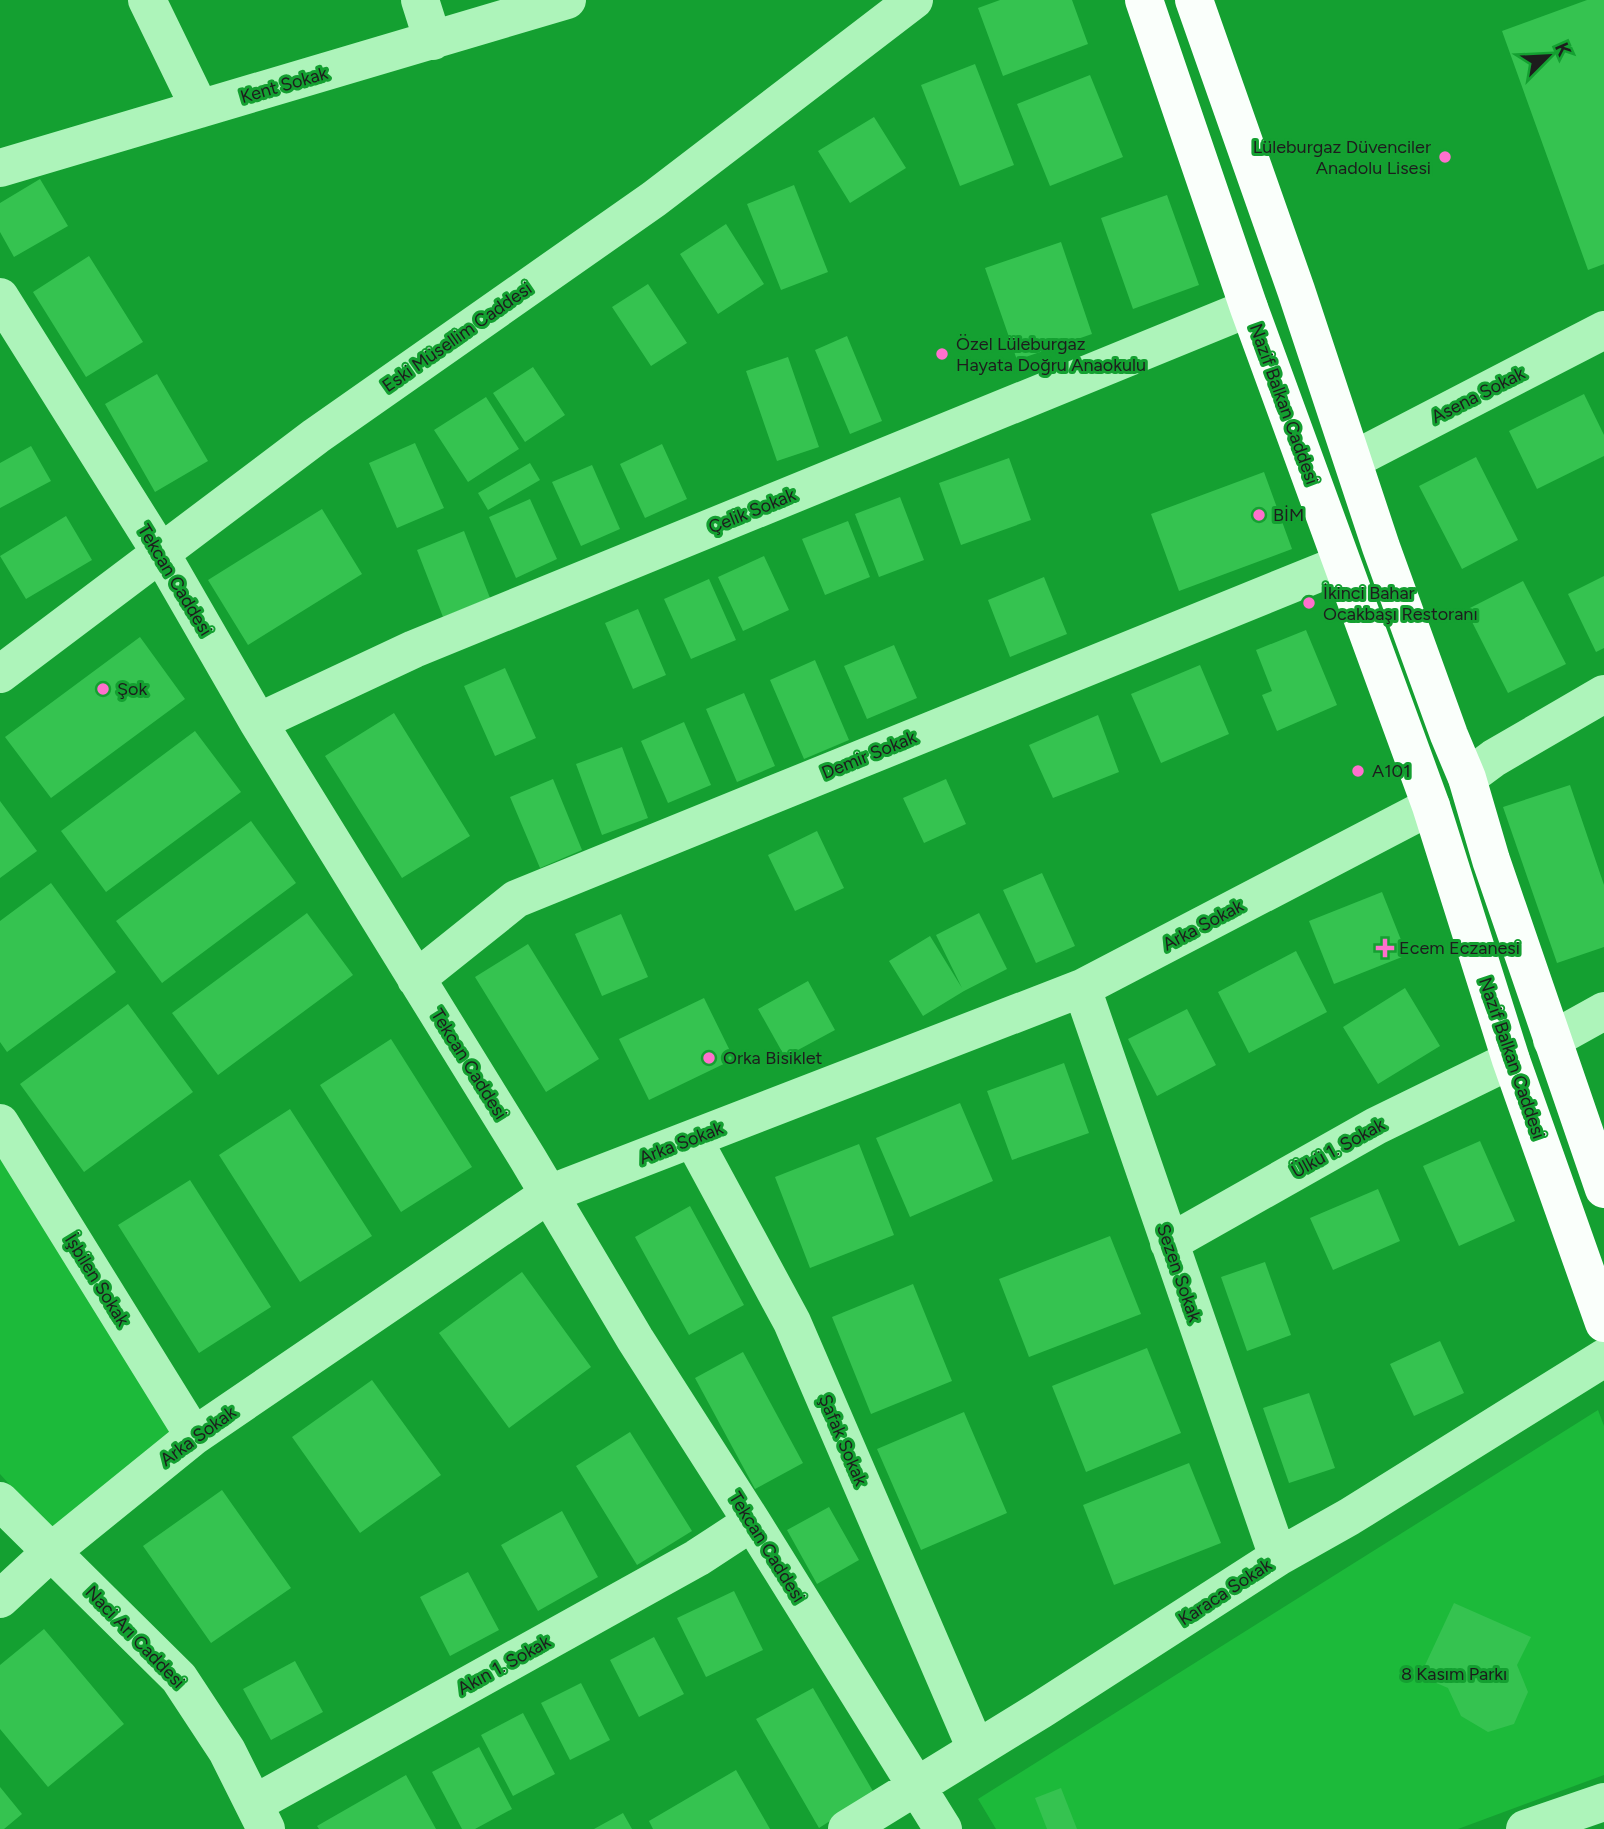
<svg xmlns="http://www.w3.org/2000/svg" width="1604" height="1829" viewBox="0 0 1604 1829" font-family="Figtree,sans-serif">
  <rect width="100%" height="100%" fill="#14a031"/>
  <path fill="#1cba3a" d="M 0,1139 L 181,1431 L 57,1537 L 0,1474 Z
    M 1598,1410 L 1604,1426 L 1604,1775 L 1458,1829 L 996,1829 L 978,1799 Z"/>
  <path fill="#35c350" d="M 1000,0 L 1072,0 L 1088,44 L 1003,76 L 978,8 Z
    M 1587,0 L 1604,0 L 1604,264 L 1588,270 L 1502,31 Z
    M 975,64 L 1014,165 L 960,186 L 921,85 Z
    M 1090,75 L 1123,157 L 1050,186 L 1017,104 Z
    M 874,117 L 906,168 L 850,203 L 818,151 Z
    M 40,179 L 68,226 L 14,257 L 0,232 L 0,203 Z
    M 794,185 L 828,272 L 781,290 L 747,204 Z
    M 1167,195 L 1199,285 L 1133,309 L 1101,218 Z
    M 726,224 L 764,284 L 718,314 L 680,254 Z
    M 1061,242 L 1092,334 L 1017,360 L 985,268 Z
    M 89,256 L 143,342 L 86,377 L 33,292 Z
    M 648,284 L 687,343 L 651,366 L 612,307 Z
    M 847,336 L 882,421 L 850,434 L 815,350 Z
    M 788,357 L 819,447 L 777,461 L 746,371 Z
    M 533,367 L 565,415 L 525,442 L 493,393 Z
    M 157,374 L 208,461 L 155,492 L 105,404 Z
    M 1584,394 L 1604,435 L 1604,456 L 1537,489 L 1509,431 Z
    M 486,397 L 519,449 L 468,482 L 434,430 Z
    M 415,443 L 444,508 L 397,528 L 369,463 Z
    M 662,444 L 687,499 L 645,518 L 620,464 Z
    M 31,446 L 51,481 L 0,508 L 0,463 Z
    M 1476,457 L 1518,540 L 1462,569 L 1419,486 Z
    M 1009,458 L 1031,520 L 961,545 L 939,483 Z
    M 530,463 L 540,480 L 488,510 L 478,493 Z
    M 592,465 L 620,529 L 581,546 L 552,482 Z
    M 1264,472 L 1292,549 L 1179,591 L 1151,514 Z
    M 900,497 L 924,560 L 879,577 L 855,514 Z
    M 530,499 L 557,559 L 516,578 L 489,517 Z
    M 322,509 L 362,574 L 248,645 L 208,580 Z
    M 66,516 L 92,560 L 26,599 L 0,556 Z
    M 848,521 L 870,577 L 825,595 L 802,539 Z
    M 464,531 L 490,598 L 443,617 L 417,550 Z
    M 764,556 L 789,610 L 743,631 L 718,577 Z
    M 1604,576 L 1604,648 L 1596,652 L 1568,594 Z
    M 1044,577 L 1067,634 L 1010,657 L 988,600 Z
    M 709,579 L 736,640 L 691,659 L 664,599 Z
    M 1523,581 L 1566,664 L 1508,693 L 1466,610 Z
    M 638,609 L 666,675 L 633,689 L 605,623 Z
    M 1306,630 L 1337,705 L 1277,731 L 1262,695 L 1272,691 L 1256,650 Z
    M 140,637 L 185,699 L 51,798 L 5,737 Z
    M 894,645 L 917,698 L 867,719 L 844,666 Z
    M 815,660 L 849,740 L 804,759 L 770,680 Z
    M 1200,665 L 1229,734 L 1161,763 L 1131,694 Z
    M 505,668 L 536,738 L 495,756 L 464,686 Z
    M 744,693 L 775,766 L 737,782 L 706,709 Z
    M 394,713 L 470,836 L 402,878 L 325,756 Z
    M 1098,715 L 1119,772 L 1053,798 L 1029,745 Z
    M 684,722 L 711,785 L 668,803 L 641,741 Z
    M 195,731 L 241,792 L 106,892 L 61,831 Z
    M 622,747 L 648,818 L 602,835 L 576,764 Z
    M 553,779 L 582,850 L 540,868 L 510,797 Z
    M 946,779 L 966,824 L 924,843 L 903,798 Z
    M 1570,785 L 1604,885 L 1604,947 L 1557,963 L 1503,807 Z
    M 0,801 L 37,851 L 0,878 Z
    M 251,821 L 296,883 L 162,983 L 116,921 Z
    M 817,831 L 844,888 L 795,911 L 768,855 Z
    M 1042,873 L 1075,946 L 1036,963 L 1003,890 Z
    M 51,883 L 116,972 L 7,1052 L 0,1042 L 0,921 Z
    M 1382,892 L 1407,955 L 1334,984 L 1309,921 Z
    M 307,913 L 353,975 L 218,1075 L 172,1013 Z
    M 979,913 L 1007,969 L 964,991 L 923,1016 L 889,961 L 930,936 L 962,988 L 936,935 Z
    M 621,914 L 648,977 L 602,996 L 575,934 Z
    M 528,944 L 599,1059 L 546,1092 L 475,977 Z
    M 1296,951 L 1327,1012 L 1249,1053 L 1218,992 Z
    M 808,981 L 835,1030 L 785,1057 L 758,1009 Z
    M 1405,988 L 1440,1046 L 1378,1084 L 1343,1027 Z
    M 704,998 L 734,1059 L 649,1100 L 619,1039 Z
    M 128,1004 L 193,1092 L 84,1172 L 20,1084 Z
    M 1187,1009 L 1216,1065 L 1157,1096 L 1128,1039 Z
    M 391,1039 L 472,1167 L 401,1212 L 320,1085 Z
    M 1064,1063 L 1089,1133 L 1012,1160 L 987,1091 Z
    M 960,1103 L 993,1181 L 910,1217 L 876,1138 Z
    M 290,1109 L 372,1236 L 300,1282 L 219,1155 Z
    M 1480,1141 L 1515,1221 L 1459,1246 L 1423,1166 Z
    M 859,1144 L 894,1235 L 810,1268 L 775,1177 Z
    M 190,1180 L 271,1307 L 199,1353 L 118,1225 Z
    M 1378,1189 L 1400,1241 L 1333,1270 L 1310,1218 Z
    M 690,1206 L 744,1305 L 689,1335 L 635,1237 Z
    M 1110,1236 L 1141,1314 L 1029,1357 L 999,1279 Z
    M 1265,1262 L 1291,1335 L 1247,1351 L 1221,1277 Z
    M 522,1272 L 591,1367 L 509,1428 L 439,1333 Z
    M 913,1284 L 952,1381 L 871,1414 L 832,1317 Z
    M 1440,1341 L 1464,1393 L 1414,1416 L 1390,1364 Z
    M 1147,1348 L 1181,1433 L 1086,1472 L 1052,1386 Z
    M 743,1352 L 803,1463 L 755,1489 L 695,1378 Z
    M 372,1380 L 441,1475 L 360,1533 L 292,1437 Z
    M 1309,1393 L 1335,1468 L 1289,1483 L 1263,1408 Z
    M 964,1412 L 1007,1513 L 921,1550 L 877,1449 Z
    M 630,1432 L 692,1531 L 637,1565 L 576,1466 Z
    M 1189,1463 L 1221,1543 L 1114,1585 L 1083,1505 Z
    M 222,1490 L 291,1588 L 211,1643 L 143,1546 Z
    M 829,1507 L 859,1560 L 817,1584 L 787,1530 Z
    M 562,1511 L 598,1577 L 538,1611 L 501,1545 Z
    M 468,1572 L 499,1630 L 450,1656 L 420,1597 Z
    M 734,1591 L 763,1650 L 706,1677 L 677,1618 Z
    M 1454,1603 L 1531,1637 L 1517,1665 L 1528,1692 L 1514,1724 L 1488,1732 L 1461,1716 L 1448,1688 L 1420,1676 Z
    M 44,1629 L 124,1724 L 48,1787 L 0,1729 L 0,1665 Z
    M 654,1637 L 684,1694 L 639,1717 L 610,1660 Z
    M 295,1661 L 323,1712 L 271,1740 L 243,1689 Z
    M 581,1683 L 610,1740 L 570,1760 L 541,1703 Z
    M 813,1688 L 874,1793 L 819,1828 L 756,1719 Z
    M 523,1713 L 555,1774 L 513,1796 L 481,1735 Z
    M 479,1747 L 512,1809 L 475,1829 L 462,1829 L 432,1772 Z
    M 736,1770 L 770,1829 L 653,1829 L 649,1821 Z
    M 406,1775 L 436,1829 L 319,1829 L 317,1826 Z
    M 0,1787 L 22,1814 L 4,1829 L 0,1829 Z
    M 1061,1788 L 1077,1829 L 1047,1829 L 1035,1798 Z
    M 623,1813 L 632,1829 L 594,1829 Z"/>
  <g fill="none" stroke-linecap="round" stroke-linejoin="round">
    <path stroke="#adf4ba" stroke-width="38" d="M 147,0 L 200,109
      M 420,0 L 433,41
      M 0,168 L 567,0
      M 0,297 L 160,552 L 258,722 L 528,1159 L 635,1339 L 752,1522 L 943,1829
      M 1353,460 L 1604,330
      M 0,674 L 316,436 L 654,199 L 914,0
      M 258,722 L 414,649 L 1249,308
      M 1467,778 L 1494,758 L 1604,694
      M 416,979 L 516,899 L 1341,564
      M 1082,988 L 1278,1557
      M 1552,1040 L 1604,1011
      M 0,1123 L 194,1436
      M 693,1139 L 792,1322 L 976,1749
      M 1169,1243 L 1376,1126 L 1511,1060
      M 0,1501 L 179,1678 L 227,1751 L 266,1829
      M 0,1599 L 52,1551 L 194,1436 L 549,1194 L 1082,988 L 1431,806
      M 254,1804 L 697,1558 L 752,1522
      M 847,1829 L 1042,1709 L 1278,1557 L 1349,1517 L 1604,1358
      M 1525,1829 L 1604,1802"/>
    <path stroke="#fafffb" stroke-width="38" d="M 1144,0 L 1249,308 L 1431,806 L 1511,1060 L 1604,1323
      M 1194,0 L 1296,290 L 1381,547 L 1449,735 L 1467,778 L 1491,860 L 1604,1189"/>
  </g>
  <g fill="#ff70cd" stroke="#14a031" stroke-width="2.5">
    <circle cx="1445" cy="157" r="7"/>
    <circle cx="942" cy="354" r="7"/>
    <circle cx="1259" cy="515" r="7"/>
    <circle cx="1309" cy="603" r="7"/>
    <circle cx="103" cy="689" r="7"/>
    <circle cx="1358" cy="771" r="7"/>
    <path d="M1381.5 937.5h7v7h7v7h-7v7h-7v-7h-7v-7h7z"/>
    <circle cx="709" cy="1058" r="7"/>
  </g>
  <g text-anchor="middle" stroke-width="6" stroke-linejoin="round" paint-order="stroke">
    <g font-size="18" fill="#1d1d1d" stroke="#14a031">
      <text transform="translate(284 85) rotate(-16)" y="6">Kent Sokak</text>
      <text transform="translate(457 337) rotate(-35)" y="6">Eski Müsellim Caddesi</text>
      <text transform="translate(1478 395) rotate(-27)" y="6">Asena Sokak</text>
      <text transform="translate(1284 404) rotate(70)" y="6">Nazif Balkan Caddesi</text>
      <text transform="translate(752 511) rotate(-22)" y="6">Çelik Sokak</text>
      <text transform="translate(175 580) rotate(59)" y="6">Tekcan Caddesi</text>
      <text transform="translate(869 755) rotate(-22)" y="6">Demir Sokak</text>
      <text transform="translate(1203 925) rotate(-28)" y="6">Arka Sokak</text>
      <text transform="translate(1512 1058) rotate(71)" y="6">Nazif Balkan Caddesi</text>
      <text transform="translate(469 1064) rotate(58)" y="6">Tekcan Caddesi</text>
      <text transform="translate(681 1143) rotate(-21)" y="6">Arka Sokak</text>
      <text transform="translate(1338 1148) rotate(-29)" y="6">Ülkü 1. Sokak</text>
      <text transform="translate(1179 1273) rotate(71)" y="6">Sezen Sokak</text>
      <text transform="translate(97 1280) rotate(58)" y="6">İşbilen Sokak</text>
      <text transform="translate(198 1436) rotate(-36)" y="6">Arka Sokak</text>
      <text transform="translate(843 1440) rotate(67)" y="6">Şafak Sokak</text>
      <text transform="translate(767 1547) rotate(58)" y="6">Tekcan Caddesi</text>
      <text transform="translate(1225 1592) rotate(-33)" y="6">Karaca Sokak</text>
      <text transform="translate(135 1637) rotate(46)" y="6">Naci Arı Caddesi</text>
      <text transform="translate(504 1665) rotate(-29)" y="6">Akın 1. Sokak</text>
    </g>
    <g font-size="18" fill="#1d1d1d" stroke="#14a031" text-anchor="start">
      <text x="1431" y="153" text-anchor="end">Lüleburgaz Düvenciler<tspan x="1431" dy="21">Anadolu Lisesi</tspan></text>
      <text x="956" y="350">Özel Lüleburgaz<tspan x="956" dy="21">Hayata Doğru Anaokulu</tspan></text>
      <text x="1273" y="521">BİM</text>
      <text x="1323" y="599">İkinci Bahar<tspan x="1323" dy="21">Ocakbaşı Restoranı</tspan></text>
      <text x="117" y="695">Şok</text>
      <text x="1372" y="777">A101</text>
      <text x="1399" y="954">Ecem Eczanesi</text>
      <text x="723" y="1064">Orka Bisiklet</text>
    </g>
    <g font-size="18" fill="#1b1d1b" stroke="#14a031">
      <text x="1454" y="1680">8 Kasım Parkı</text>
    </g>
  </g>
  <g transform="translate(1548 56) rotate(66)" stroke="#14a031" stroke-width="5" paint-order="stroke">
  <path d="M0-5L12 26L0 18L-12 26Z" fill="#1d1d1d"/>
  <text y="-10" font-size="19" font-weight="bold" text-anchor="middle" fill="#1d1d1d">K</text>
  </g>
</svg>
